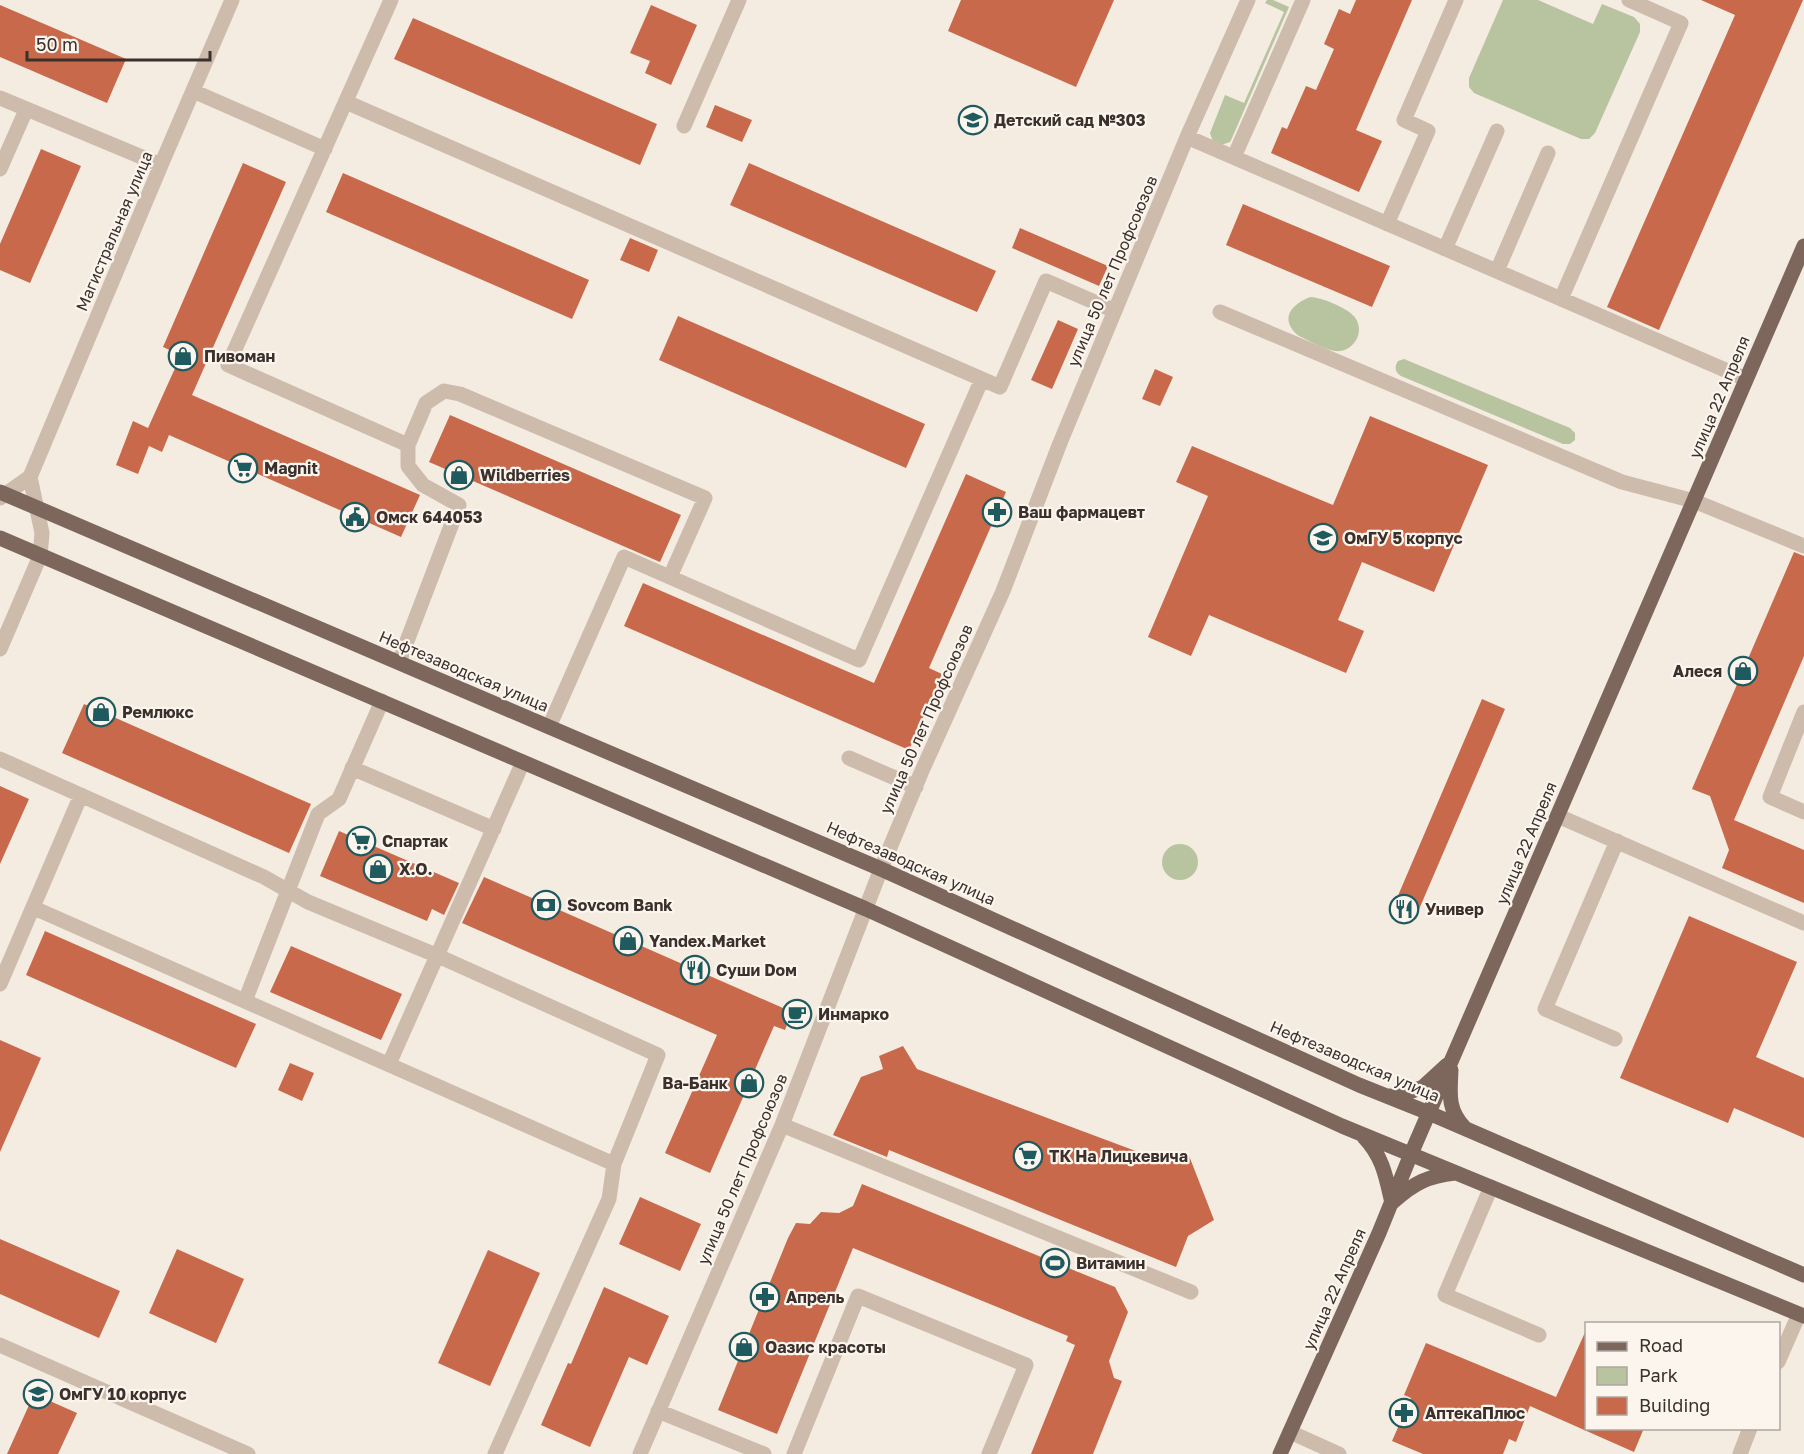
<svg xmlns="http://www.w3.org/2000/svg" width="1804" height="1454" viewBox="0 0 1804 1454" font-family="'Golos Text',sans-serif">
  <rect width="100%" height="100%" fill="#f4ebe1"/>
  <path fill="#b8c4a0" d="M 1267,0 L 1273,0 L 1289,7 L 1232,138 L 1230,142 L 1221,145 L 1213,142 L 1210,133 L 1225,95 L 1244,103 L 1284,12 L 1265,3 Z
    M 1503,0 L 1538,0 L 1593,24 L 1602,4 L 1634,17 L 1640,24 L 1640,32 L 1595,133 L 1589,139 L 1581,139 L 1474,93 L 1469,87 L 1469,78 Z
    M 1310,297 C 1321,297 1351,309 1356,319 C 1365,334 1352,353 1335,351 C 1323,349 1310,341 1299,336 C 1279,320 1290,305 1310,297 Z
    M 1404,359 L 1570,428 L 1575,433 L 1575,440 L 1570,444 L 1563,444 L 1401,376 C 1395,372 1394,367 1398,361 Z
    M1162 862a18 18 0 1 1 36 0a18 18 0 1 1-36 0Z"/>
  <path fill="#c8694b" d="M 961,0 L 1114,0 L 1076,87 L 948,31 Z
    M 1356,0 L 1412,0 L 1356,130 L 1382,141 L 1359,192 L 1271,153 L 1282,127 L 1287,129 L 1306,86 L 1316,90 L 1334,49 L 1324,44 L 1339,9 L 1350,14 Z
    M 1701,0 L 1803,0 L 1659,330 L 1607,307 L 1735,15 Z
    M 0,5 L 126,59 L 107,103 L 0,57 Z
    M 651,5 L 697,25 L 671,85 L 645,73 L 650,61 L 630,53 Z
    M 413,18 L 657,124 L 640,165 L 394,59 Z
    M 715,105 L 752,120 L 742,142 L 706,127 Z
    M 41,149 L 81,166 L 30,283 L 0,270 L 0,244 Z
    M 243,163 L 286,182 L 192,395 L 420,495 L 401,537 L 169,435 L 162,452 L 149,446 L 138,474 L 116,465 L 133,421 L 148,428 L 181,355 L 163,347 Z
    M 749,163 L 996,271 L 977,312 L 730,205 Z
    M 343,173 L 589,280 L 572,319 L 326,212 Z
    M 1243,204 L 1390,266 L 1372,307 L 1226,245 Z
    M 1020,228 L 1108,266 L 1099,286 L 1012,248 Z
    M 630,238 L 658,250 L 649,272 L 620,260 Z
    M 678,316 L 925,424 L 906,468 L 659,360 Z
    M 1058,320 L 1078,329 L 1052,389 L 1031,380 Z
    M 1155,369 L 1173,377 L 1160,406 L 1142,399 Z
    M 450,415 L 681,515 L 660,562 L 429,462 Z
    M 1370,416 L 1488,465 L 1434,592 L 1362,562 L 1338,620 L 1364,631 L 1346,673 L 1209,615 L 1191,656 L 1148,637 L 1208,496 L 1176,482 L 1192,446 L 1333,505 Z
    M 966,474 L 1006,492 L 929,668 L 942,674 L 909,750 L 624,626 L 643,583 L 874,683 Z
    M 1794,552 L 1804,556 L 1804,656 L 1734,820 L 1804,850 L 1804,903 L 1722,868 L 1729,850 L 1710,796 L 1692,789 Z
    M 1482,699 L 1505,709 L 1417,914 L 1394,905 Z
    M 84,704 L 311,804 L 289,853 L 62,753 Z
    M 0,786 L 29,799 L 0,864 Z
    M 339,831 L 459,883 L 444,915 L 432,909 L 427,921 L 320,876 Z
    M 484,877 L 792,1012 L 785,1030 L 774,1026 L 710,1173 L 665,1153 L 717,1035 L 462,923 Z
    M 1689,916 L 1797,962 L 1756,1057 L 1804,1078 L 1804,1138 L 1734,1108 L 1728,1123 L 1620,1078 Z
    M 45,931 L 256,1024 L 236,1068 L 26,975 Z
    M 291,946 L 402,994 L 381,1040 L 270,992 Z
    M 0,1040 L 41,1058 L 0,1152 Z
    M 903,1046 L 917,1069 L 1157,1159 L 1168,1160 L 1188,1153 L 1214,1220 L 1188,1236 L 1176,1267 L 889,1150 L 887,1157 L 833,1135 L 861,1077 L 883,1069 L 879,1056 Z
    M 290,1063 L 314,1073 L 302,1101 L 278,1090 Z
    M 862,1184 L 1115,1287 L 1128,1312 L 1109,1361 L 1114,1378 L 1122,1381 L 1093,1454 L 1031,1454 L 1075,1345 L 1066,1341 L 1068,1336 L 853,1248 L 777,1434 L 718,1410 L 788,1238 L 796,1223 L 810,1224 L 821,1212 L 839,1213 L 853,1206 Z
    M 640,1197 L 701,1224 L 680,1271 L 619,1244 Z
    M 0,1239 L 120,1291 L 99,1338 L 0,1294 Z
    M 177,1249 L 244,1279 L 216,1343 L 149,1313 Z
    M 488,1250 L 540,1273 L 490,1386 L 438,1363 Z
    M 604,1287 L 669,1316 L 647,1365 L 629,1357 L 590,1447 L 541,1425 L 568,1363 L 571,1364 Z
    M 1587,1328 L 1587,1428 L 1644,1428 L 1634,1452 L 1530,1406 L 1516,1442 L 1509,1439 L 1503,1454 L 1423,1454 L 1392,1441 L 1411,1398 L 1404,1395 L 1426,1343 L 1556,1397 Z
    M 34,1394 L 77,1413 L 58,1454 L 7,1454 Z"/>
  <g fill="none" stroke-linecap="round" stroke-linejoin="round">
    <path stroke="#cdbbac" stroke-width="15" d="M 391,0 L 228,365 L 408,445
      M 193,91 L 325,149
      M 0,98 L 161,165
      M 346,102 L 1000,387 L 1046,281 L 1115,311
      M 684,126 L 739,0
      M 1187,137 L 1746,379
      M 1234,157 L 1303,0
      M 0,169 L 26,110
      M 1387,224 L 1428,131 L 1404,120 L 1456,0
      M 1445,249 L 1497,131
      M 1497,271 L 1548,153
      M 1561,299 L 1681,23 L 1629,0
      M 1220,312 L 1622,482 L 1694,501 L 1804,546
      M 0,498 L 30,477 L 161,165 L 232,0
      M 0,649 L 40,556 L 42,533 L 30,477
      M 399,662 L 459,505 L 423,485 L 408,466 L 408,445 L 426,403 L 444,391 L 460,394 L 705,498 L 670,577
      M 1804,712 L 1770,797 L 1804,812
      M 549,727 L 624,557 L 859,660 L 982,379
      M 849,758 L 916,787
      M 0,759 L 264,877 L 308,902 L 438,956 L 658,1055 L 614,1164 L 609,1199 L 495,1454
      M 352,768 L 494,829
      M 1558,816 L 1804,923
      M 34,908 L 614,1164
      M 0,984 L 81,795
      M 245,1001 L 318,814 L 339,799 L 382,701
      M 1615,1039 L 1545,1009 L 1617,841
      M 389,1064 L 523,762
      M 782,1125 L 1191,1292
      M 1491,1187 L 1445,1295 L 1539,1335
      M 0,1345 L 248,1454
      M 1778,1362 L 1799,1314
      M 658,1411 L 764,1454
      M 1290,1432 L 1339,1454
      M 640,1454 L 782,1125 L 881,869 L 921,773 L 1003,591 L 1060,443 L 1187,137 L 1248,0
      M 794,1454 L 858,1296 L 1026,1365 L 989,1454
      M 1740,1454 L 1750,1428"/>
    <path stroke="#7d675c" stroke-width="15" d="M 0,492 L 881,869 L 1359,1085 L 1429,1113 L 1804,1275
      M 0,538 L 866,909 L 1342,1126 L 1804,1316
      M 1451,1070 C 1450,1093 1447,1110 1465,1128
      M 1389,1096 L 1396,1097 L 1423,1087 L 1447,1065
      M 1364,1137 C 1383,1157 1386,1177 1392,1203
      M 1394,1201 C 1414,1183 1428,1176 1455,1173
      M 1280,1454 L 1379,1233 L 1411,1154 L 1804,246"/>
  </g>
  <defs>
    <g id="school-ring" transform="scale(1.5)"><circle r="9.5" fill="#fbf5ee" stroke="#1f5a5e" stroke-width="1.5"/><path d="M0-5L7-2L0 1L-7-2ZM-4 1L0 2.5L4 1V4Q0 6-4 4Z" fill="#1f5a5e"/></g>
    <g id="shop-ring" transform="scale(1.5)"><circle r="9.5" fill="#fbf5ee" stroke="#1f5a5e" stroke-width="1.5"/><path d="M-5-2.5h2.3a2.7 3.5 0 0 1 5.4 0H5L5.5 6h-11ZM-1.5-2.5h3a1.5 2.3 0 0 0-3 0Z" fill="#1f5a5e"/></g>
    <g id="supermarket-ring" transform="scale(1.5)"><circle r="9.5" fill="#fbf5ee" stroke="#1f5a5e" stroke-width="1.5"/><path d="M-6-5.5h2.5l.6 2H6L4.5 2H-2.5L-4.4-4H-6ZM-1.5 3.2a1.3 1.3 0 1 0 .1 0ZM3 3.2a1.3 1.3 0 1 0 .1 0Z" fill="#1f5a5e"/></g>
    <g id="pharmacy-ring" transform="scale(1.5)"><circle r="9.5" fill="#fbf5ee" stroke="#1f5a5e" stroke-width="1.5"/><path d="M-2-6h4v4h4v4h-4v4h-4v-4h-4v-4h4Z" fill="#1f5a5e"/></g>
    <g id="civic-ring" transform="scale(1.5)"><circle r="9.5" fill="#fbf5ee" stroke="#1f5a5e" stroke-width="1.5"/><path d="M-.6-6.5H3V-4.5H.6V-3L4-1V1h2V6H-6V1h2V-1L-.6-3ZM-1.2 2.5V6h2.4V2.5Z" fill="#1f5a5e"/></g>
    <g id="university-ring" transform="scale(1.5)"><circle r="9.5" fill="#fbf5ee" stroke="#1f5a5e" stroke-width="1.5"/><path d="M0-5L7-2L0 1L-7-2ZM-4 1L0 2.5L4 1V4Q0 6-4 4Z" fill="#1f5a5e"/></g>
    <g id="bank-ring" transform="scale(1.5)"><circle r="9.5" fill="#fbf5ee" stroke="#1f5a5e" stroke-width="1.5"/><path d="M-6-4H6V4H-6ZM0-2.3a2.3 2.3 0 1 0 0 4.6a2.3 2.3 0 1 0 0-4.6Z" fill="#1f5a5e"/></g>
    <g id="restaurant-ring" transform="scale(1.5)"><circle r="9.5" fill="#fbf5ee" stroke="#1f5a5e" stroke-width="1.5"/><path d="M-5-6h1v4h1v-4h1v4h1v-4h1v5L-1.5 .5V6h-2V.5L-5-1ZM5-6V6H3V1.5H1.5Q1.5-4 5-6Z" fill="#1f5a5e"/></g>
    <g id="cafe-ring" transform="scale(1.5)"><circle r="9.5" fill="#fbf5ee" stroke="#1f5a5e" stroke-width="1.5"/><path d="M-5.5-4.5H6V0H3Q3 3.5 0 3.5H-2.5Q-5.5 3.5-5.5 0ZM3-3.2v2h1.7v-2ZM-6 4.5H4V6H-6Z" fill="#1f5a5e"/></g>
    <g id="stadium-ring" transform="scale(1.5)"><circle r="9.5" fill="#fbf5ee" stroke="#1f5a5e" stroke-width="1.5"/><path d="M0-5a6.5 5 0 1 0 0 10a6.5 5 0 1 0 0-10ZM-3.5-1.8h7v3.6h-7Z" fill="#1f5a5e"/></g>
  </defs>
  <g fill-rule="evenodd">
    <use href="#school-ring" x="973" y="120"/>
    <use href="#shop-ring" x="183" y="356"/>
    <use href="#supermarket-ring" x="243" y="468"/>
    <use href="#shop-ring" x="459" y="475"/>
    <use href="#pharmacy-ring" x="997" y="512"/>
    <use href="#civic-ring" x="355" y="517"/>
    <use href="#university-ring" x="1323" y="538"/>
    <use href="#shop-ring" x="1743" y="671"/>
    <use href="#shop-ring" x="101" y="712"/>
    <use href="#supermarket-ring" x="361" y="841"/>
    <use href="#shop-ring" x="378" y="869"/>
    <use href="#bank-ring" x="546" y="905"/>
    <use href="#restaurant-ring" x="1404" y="909"/>
    <use href="#shop-ring" x="628" y="941"/>
    <use href="#restaurant-ring" x="695" y="970"/>
    <use href="#cafe-ring" x="797" y="1014"/>
    <use href="#shop-ring" x="749" y="1083"/>
    <use href="#supermarket-ring" x="1028" y="1156"/>
    <use href="#stadium-ring" x="1055" y="1263"/>
    <use href="#pharmacy-ring" x="765" y="1297"/>
    <use href="#shop-ring" x="744" y="1347"/>
    <use href="#university-ring" x="38" y="1394"/>
    <use href="#pharmacy-ring" x="1404" y="1413"/>
  </g>
  <g text-anchor="middle" stroke-width="4.5" stroke-linejoin="round" paint-order="stroke">
    <g font-size="16" font-weight="bold" fill="#3b302b" stroke="#fbf5ee" text-anchor="start">
      <text x="994" y="126">Детский сад №303</text>
      <text x="204" y="362">Пивоман</text>
      <text x="264" y="474">Magnit</text>
      <text x="480" y="481">Wildberries</text>
      <text x="1018" y="518">Ваш фармацевт</text>
      <text x="376" y="523">Омск 644053</text>
      <text x="1344" y="544">ОмГУ 5 корпус</text>
      <text x="1722" y="677" text-anchor="end">Алеся</text>
      <text x="122" y="718">Ремлюкс</text>
      <text x="382" y="847">Спартак</text>
      <text x="399" y="875">X.O.</text>
      <text x="567" y="911">Sovcom Bank</text>
      <text x="1425" y="915">Универ</text>
      <text x="649" y="947">Yandex.Market</text>
      <text x="716" y="976">Суши Dом</text>
      <text x="818" y="1020">Инмарко</text>
      <text x="728" y="1089" text-anchor="end">Ва-Банк</text>
      <text x="1049" y="1162">ТК На Лицкевича</text>
      <text x="1076" y="1269">Витамин</text>
      <text x="786" y="1303">Апрель</text>
      <text x="765" y="1353">Оазис красоты</text>
      <text x="59" y="1400">ОмГУ 10 корпус</text>
      <text x="1425" y="1419">АптекаПлюс</text>
    </g>
    <g font-size="16" fill="#3b302b" stroke="#fbf5ee">
      <text transform="translate(114 231) rotate(-67)" y="6">Магистральная улица</text>
      <text transform="translate(1112 271) rotate(-67)" y="6">улица 50 лет Профсоюзов</text>
      <text transform="translate(1719 397) rotate(-67)" y="6">улица 22 Апреля</text>
      <text transform="translate(464 671) rotate(23)" y="6">Нефтезаводская улица</text>
      <text transform="translate(926 719) rotate(-66)" y="6">улица 50 лет Профсоюзов</text>
      <text transform="translate(1526 843) rotate(-67)" y="6">улица 22 Апреля</text>
      <text transform="translate(911 863) rotate(24)" y="6">Нефтезаводская улица</text>
      <text transform="translate(1355 1061) rotate(23)" y="6">Нефтезаводская улица</text>
      <text transform="translate(742 1169) rotate(-67)" y="6">улица 50 лет Профсоюзов</text>
      <text transform="translate(1334 1289) rotate(-66)" y="6">улица 22 Апреля</text>
    </g>
  </g>
  <rect x="1585" y="1322" width="195" height="108" fill="#fbf5ee" stroke="#aea6a0" stroke-width="1.5"/>
  <rect x="1597" y="1342" width="30" height="9" fill="#7d675c" stroke="#aea6a0" stroke-width="1.5"/>
  <text x="1639" y="1352" font-size="18" fill="#3b302b">Road</text>
  <rect x="1597" y="1367" width="30" height="18" fill="#b8c4a0" stroke="#aea6a0" stroke-width="1.5"/>
  <text x="1639" y="1382" font-size="18" fill="#3b302b">Park</text>
  <rect x="1597" y="1397" width="30" height="18" fill="#c8694b" stroke="#aea6a0" stroke-width="1.5"/>
  <text x="1639" y="1412" font-size="18" fill="#3b302b">Building</text>
  <path d="M27 51v9h183v-9" fill="none" stroke="#3b302b" stroke-width="3"/>
  <text x="36" y="51" font-size="18" fill="#3b302b" stroke="#fbf5ee" stroke-width="4.5" paint-order="stroke">50 m</text>
</svg>
